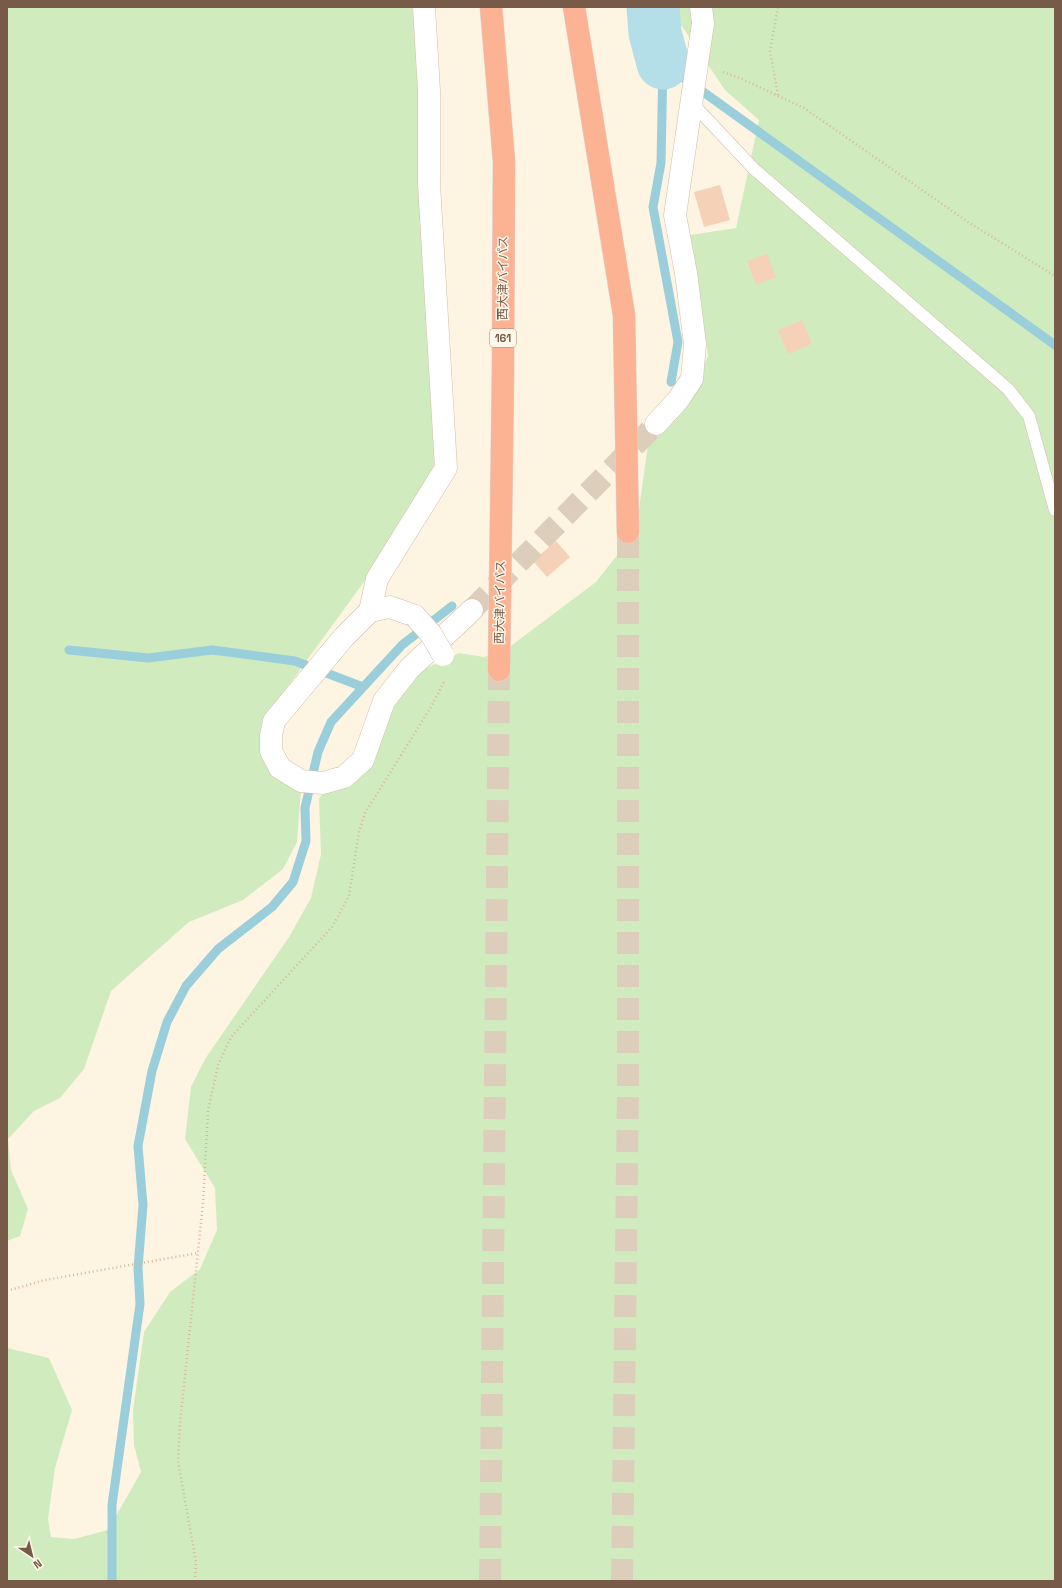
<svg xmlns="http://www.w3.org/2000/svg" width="1062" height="1588" viewBox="0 0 1062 1588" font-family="'Space Grotesk','Noto Sans JP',sans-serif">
  <rect width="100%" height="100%" fill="#fef4e2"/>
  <path fill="#d0ecbf" d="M 7,7 L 412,7 L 421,70 L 439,454 L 427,485 L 390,546 L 265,718 L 260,748 L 269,772 L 301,790 L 297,842 L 283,869 L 243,900 L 189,922 L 111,991 L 84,1069 L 60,1098 L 34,1111 L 8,1139 L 11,1170 L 28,1209 L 20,1236 L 7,1241 Z
    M 669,7 L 1055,7 L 1055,1581 L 7,1581 L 7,1348 L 49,1358 L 72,1410 L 55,1468 L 48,1519 L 51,1537 L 74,1539 L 108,1530 L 141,1472 L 134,1445 L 133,1410 L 144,1332 L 170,1292 L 200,1269 L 217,1230 L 215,1188 L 185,1139 L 191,1087 L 205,1059 L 289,937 L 311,898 L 321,854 L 319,798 L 371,751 L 409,676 L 459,653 L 484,657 L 508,648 L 596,582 L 636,531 L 648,444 L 685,406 L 708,356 L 690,235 L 736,228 L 759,120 L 725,90 Z"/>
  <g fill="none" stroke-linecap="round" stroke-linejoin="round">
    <path stroke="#9acedb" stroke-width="9" d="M 663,63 L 1055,345
      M 663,63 L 661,163 L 653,207 L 678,342 L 671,382
      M 69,650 L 148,658 L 212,650 L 295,661 L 363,687
      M 112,1581 L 112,1505 L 140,1304 L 138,1268 L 143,1205 L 138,1146 L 152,1071 L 167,1022 L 186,986 L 218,949 L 272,907 L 293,882 L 306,841 L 305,808 L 318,752 L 331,722 L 402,645 L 452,606"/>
    <path stroke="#b5dfe8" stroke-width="53" d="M 653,7 L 655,33 L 663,63"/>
  </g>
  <path fill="#f5d2b7" d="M 720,185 L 730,220 L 704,227 L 694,192 Z
    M 767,254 L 776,277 L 756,285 L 747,261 Z
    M 802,320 L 812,344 L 788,354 L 778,330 Z
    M 556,541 L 570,557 L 547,577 L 533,561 Z"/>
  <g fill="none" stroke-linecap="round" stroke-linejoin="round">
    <path stroke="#dccebb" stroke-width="22" stroke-dasharray="22 11" stroke-linecap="butt" d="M 472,610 L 656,424"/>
    <path stroke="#dccebb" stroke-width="22" stroke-dasharray="22 11" stroke-linecap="butt" d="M 490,1581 L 499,670
      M 622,1581 L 628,1088 L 628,532"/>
    <g stroke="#d1beab" stroke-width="13">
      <path id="lane" d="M 692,103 L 754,169 L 1008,389 L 1029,416 L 1055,510"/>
    </g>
    <g stroke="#d1beab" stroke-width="23">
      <path id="street" d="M 656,424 L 678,400 L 692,379 L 695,344 L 686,273 L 675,215 L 703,23 L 701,7
        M 370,611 L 377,579 L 446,468 L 429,184 L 429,91 L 424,7
        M 415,616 L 390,607 L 370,611 L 344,637 L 274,721 L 271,736 L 271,751 L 280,768 L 301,781 L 323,783 L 344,777 L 363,760 L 384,701 L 409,669 L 472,610"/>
    </g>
    <g stroke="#ded7d3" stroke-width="23">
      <path id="highway" d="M 491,7 L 504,161 L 503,369 L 499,670
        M 574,7 L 624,315 L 628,532"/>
    </g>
    <path stroke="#dab59b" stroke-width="2.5" stroke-dasharray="1 3" stroke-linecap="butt" d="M 723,72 L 742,79 L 804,108 L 968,222 L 1055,276
      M 778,95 L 770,51 L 778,7
      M 7,1291 L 45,1280 L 198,1253
      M 195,1581 L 196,1562 L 178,1461 L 180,1424 L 203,1203 L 208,1111 L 218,1065 L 231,1037 L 332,927 L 349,896 L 359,832 L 365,813 L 431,707 L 444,682"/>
    <use href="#lane" stroke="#fff" stroke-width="12"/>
    <use href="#street" stroke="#fff" stroke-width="22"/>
    <use href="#highway" stroke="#fcb394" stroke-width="22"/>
    <g stroke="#d1beab" stroke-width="23" stroke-linecap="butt">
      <path id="street-bridge" d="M 415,616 L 431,634 L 443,655"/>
    </g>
    <use href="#street-bridge" stroke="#fff" stroke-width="22"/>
  </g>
  <g text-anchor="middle" stroke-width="3" stroke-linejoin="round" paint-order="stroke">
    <rect fill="#fff7e9" stroke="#a08978" stroke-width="1" x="490" y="329" width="26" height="18" rx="3"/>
    <g font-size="11" font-weight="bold" fill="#775a47">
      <text x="503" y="342">161</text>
    </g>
    <g font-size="12" fill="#775a47" stroke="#fff7e9">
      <text transform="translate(503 278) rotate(-90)" y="4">西大津バイパス</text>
      <text transform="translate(500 602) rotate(-89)" y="4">西大津バイパス</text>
    </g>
  </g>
  <rect width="1062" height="1588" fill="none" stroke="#775a47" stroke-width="16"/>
  <g transform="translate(32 1556) rotate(145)" stroke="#fff7e9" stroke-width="3" paint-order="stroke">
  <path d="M0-3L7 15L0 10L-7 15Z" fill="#775a47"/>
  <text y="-6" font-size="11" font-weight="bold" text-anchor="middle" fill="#775a47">N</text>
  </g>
</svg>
